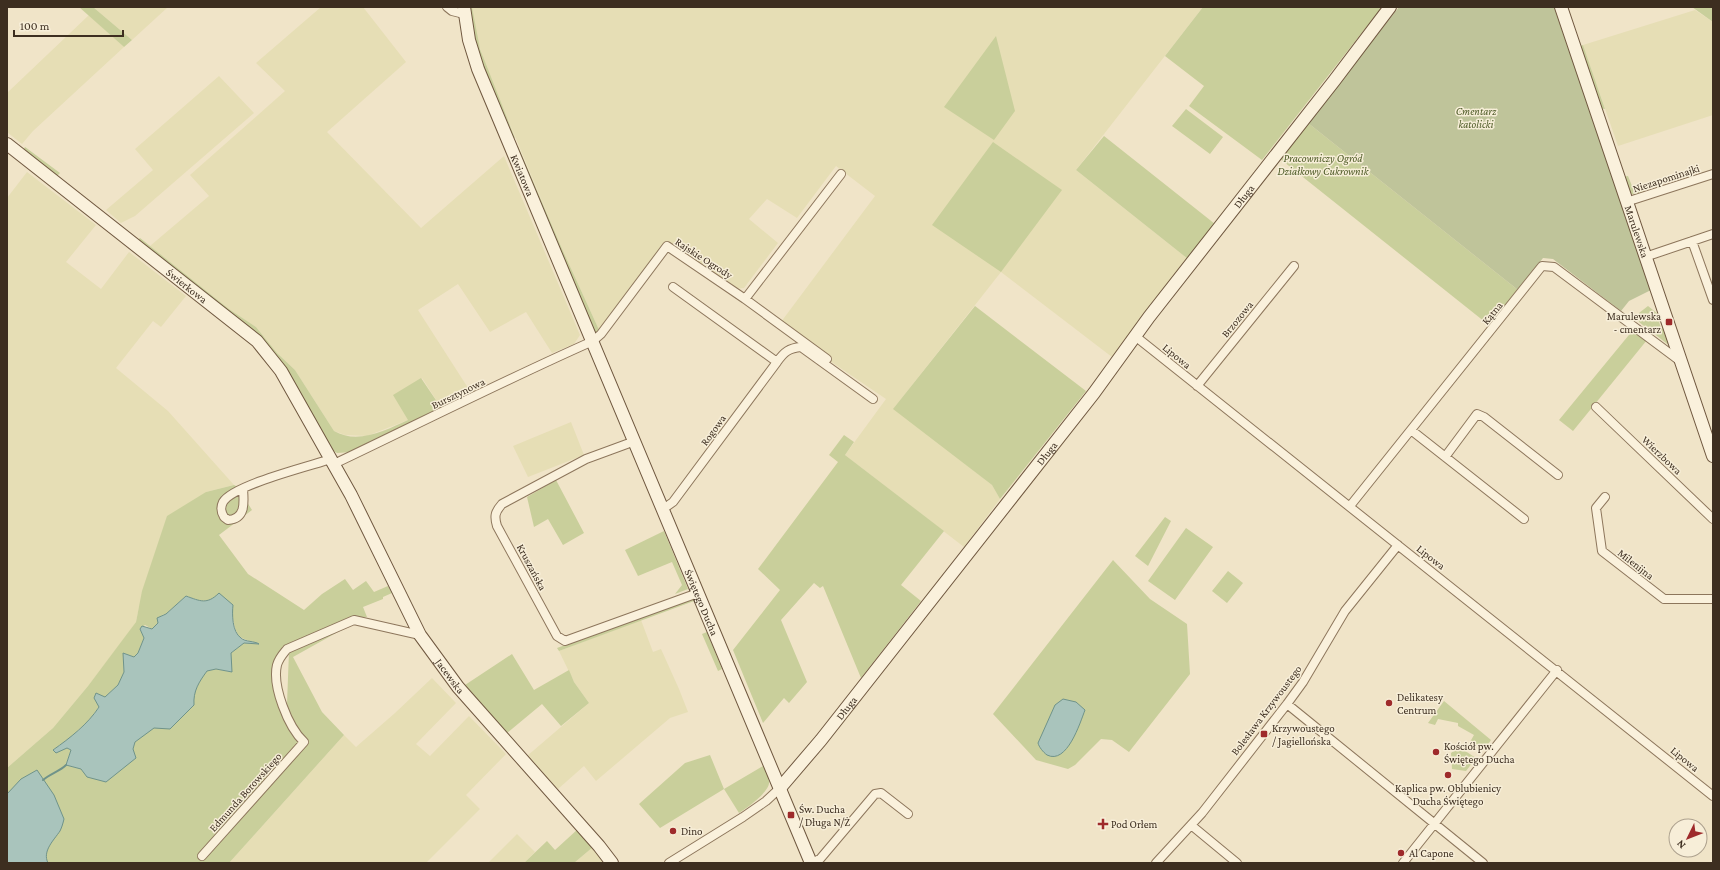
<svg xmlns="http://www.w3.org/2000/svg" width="1720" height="870" viewBox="0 0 1720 870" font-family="'Crimson Pro',serif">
  <rect width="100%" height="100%" fill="#f0e4c8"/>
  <path fill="#e6deb5" d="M 93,7 L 168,7 L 132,40 Z
    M 321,7 L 363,7 L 406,62 L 327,132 L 421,228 L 504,156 L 580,335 L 574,344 L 552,353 L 526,312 L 490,332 L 458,284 L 418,310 L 470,391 L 440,406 L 422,378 L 408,420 L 367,436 L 345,435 L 334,431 L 295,370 L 277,353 L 256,327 L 229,309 L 150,246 L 209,196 L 190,175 L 285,91 L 256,63 Z
    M 472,7 L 1203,7 L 1076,170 L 1188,259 L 1112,357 L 1001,272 L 894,408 L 992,485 L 1000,499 L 964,547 L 845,455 L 886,399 L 830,361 L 781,322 L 875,196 L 836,166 L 797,218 L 767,199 L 749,219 L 778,243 L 744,288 L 733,289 L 667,242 L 600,332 L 563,251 L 488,72 L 476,36 Z
    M 1695,10 L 1713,22 L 1713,115 L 1618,146 L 1583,45 Z
    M 89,15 L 124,47 L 33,131 L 22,144 L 7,132 L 7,93 Z
    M 219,76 L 254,113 L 135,216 L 121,223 L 106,210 L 153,170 L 135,149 Z
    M 27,172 L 96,225 L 66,262 L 101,289 L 129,252 L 186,296 L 161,327 L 153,321 L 116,368 L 168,411 L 234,485 L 206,492 L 139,607 L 136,622 L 127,635 L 88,686 L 53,728 L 7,768 L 7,198 Z
    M 571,422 L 584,455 L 528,477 L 513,446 Z
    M 641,620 L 653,652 L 661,649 L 679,689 L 688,712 L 670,718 L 596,781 L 584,766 L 558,789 L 527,756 L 589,703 L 574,682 L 559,651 Z
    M 432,678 L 456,703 L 416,744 L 430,756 L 469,716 L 506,754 L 466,795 L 480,809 L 426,863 L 229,863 L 344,735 L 356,747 L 395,713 Z
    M 517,834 L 535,852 L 524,863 L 488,863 Z
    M 593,847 L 605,863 L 574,863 Z"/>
  <path fill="#c9cf9b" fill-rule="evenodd" d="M 79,7 L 93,7 L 132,40 L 124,47 Z
    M 468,7 L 472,7 L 480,49 L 515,138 L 510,136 L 476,50 Z
    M 1203,7 L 1382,7 L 1262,160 L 1189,106 L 1204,86 L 1165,56 Z
    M 1692,7 L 1713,7 L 1713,22 Z
    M 996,36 L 1015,111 L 994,140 L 944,107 Z
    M 1583,45 L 1605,109 L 1598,108 L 1578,47 Z
    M 1186,109 L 1223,137 L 1210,154 L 1172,126 Z
    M 1308,123 L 1518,290 L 1490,326 L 1279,158 Z
    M 1104,136 L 1215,224 L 1188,259 L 1076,170 Z
    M 993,142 L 1062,190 L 1001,272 L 932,225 Z
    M 518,146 L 563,251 L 600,332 L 597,334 L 593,330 L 517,151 Z
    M 25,147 L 60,173 L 56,177 L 22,152 Z
    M 1628,176 L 1632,186 L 1644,192 L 1635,195 L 1627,192 L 1622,177 Z
    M 140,238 L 229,309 L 256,327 L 277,353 L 295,370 L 334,431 C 358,445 386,430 408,420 L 393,395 L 421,378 L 442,409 L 352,452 L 337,453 L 330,449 L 284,369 L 137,241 Z
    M 975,306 L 1086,391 L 1000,499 L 992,485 L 893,409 Z
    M 1648,306 L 1658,314 L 1662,321 L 1659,322 L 1661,328 L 1664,327 L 1670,346 L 1639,322 L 1639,313 Z
    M 1633,330 L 1647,340 L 1573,431 L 1559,420 Z
    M 844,435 L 854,442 L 845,455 L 944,531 L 901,585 L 921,601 L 861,678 L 823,586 L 820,588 L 814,583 L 781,620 L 807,682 L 789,703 L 784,698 L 763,723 L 733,650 L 780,590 L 758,569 L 838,462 L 829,455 Z
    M 556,480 L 584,533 L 563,545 L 548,519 L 534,527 L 527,497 Z
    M 234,485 L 245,491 L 245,499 L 252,510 L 219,535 L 248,574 L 304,610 L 322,594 L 345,579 L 353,590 L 366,581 L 374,592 L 388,586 L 392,593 L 383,597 L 383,599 L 363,607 L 367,617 L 354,617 L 286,649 L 274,673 L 287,721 L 297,740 L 287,704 L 289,651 L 354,623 L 293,657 L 322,712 L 344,735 L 229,863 L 48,863 C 42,852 53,839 60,830 C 58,814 58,800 47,787 L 7,794 L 7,768 L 53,728 L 88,686 L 136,622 L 142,591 L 167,516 L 206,492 ZM 186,596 L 200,601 L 212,600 L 232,614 C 237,637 235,637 259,644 L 244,643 L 231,653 L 231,672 L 216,669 L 207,671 L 199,682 L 193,697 L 142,736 L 135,742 L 133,749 L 88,777 L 81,769 L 66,765 L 71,750 L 67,748 L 53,750 L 68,740 L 92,717 L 105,697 L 118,685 L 124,672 L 123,653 L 134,657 L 138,653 L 144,638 L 140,629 L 145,625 L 152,629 L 158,623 L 162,615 L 166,614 Z
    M 1165,517 L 1171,521 L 1148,566 L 1135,556 Z
    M 1186,528 L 1213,547 L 1175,600 L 1148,581 Z
    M 664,531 L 688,589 L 675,594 L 682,585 L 672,562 L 638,576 L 625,550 Z
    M 1113,560 L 1150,599 L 1187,624 L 1190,674 L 1129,752 L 1112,740 L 1101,739 L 1075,765 L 1068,769 L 1036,760 L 993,714 Z
    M 1228,571 L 1243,583 L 1227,603 L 1212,591 Z
    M 693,598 L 694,601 L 559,651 L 557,648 Z
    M 707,632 L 722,669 L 718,671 L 702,634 Z
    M 512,654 L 534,690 L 569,670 L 574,682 L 589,703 L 561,726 L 542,704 L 507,733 L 465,685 Z
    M 1444,701 L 1491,740 L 1484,750 L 1470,742 L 1474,735 L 1458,726 L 1458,723 L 1438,719 L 1435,725 L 1428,723 Z
    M 1459,747 L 1476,758 L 1466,771 L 1452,769 L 1451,753 Z
    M 710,755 L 724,789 L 763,766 C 765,770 768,776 769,781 C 771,791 747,808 739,813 L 724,789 L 660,828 L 639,804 L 685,763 Z
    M 578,829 L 593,847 L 574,863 L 524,863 L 547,841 L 555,850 Z"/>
  <path fill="#bfc49a" d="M 1399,7 L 1554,7 L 1651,290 L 1629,301 L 1621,311 L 1553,259 L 1543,258 L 1518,290 L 1308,123 Z"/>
  <path fill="#a9c4bc" stroke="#6f938a" d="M 219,593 L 233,605 C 232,614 232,632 241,638 C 245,642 255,641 259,644 L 244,643 L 231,653 L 232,672 L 216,669 L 207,671 C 199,682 193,691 194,705 L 170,729 L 154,728 L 135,742 L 133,749 L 136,758 L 106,782 L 87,777 L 81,769 L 66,765 L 71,750 L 67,748 L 56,753 L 53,750 C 70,738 88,724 99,707 L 94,698 L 96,693 L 105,697 L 118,685 L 124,672 L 123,653 L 134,657 L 138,653 L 144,638 L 140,629 L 142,626 L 152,629 L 158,623 L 157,618 L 166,614 L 186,596 C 200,601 207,605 219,593 Z
    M 1063,699 L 1076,702 L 1085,710 C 1080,723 1067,765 1047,755 C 1043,752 1039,747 1038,743 L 1055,705 Z
    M 37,770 L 54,795 L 64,819 C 63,823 62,827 60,831 C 54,840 42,851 48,863 L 7,863 L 7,794 L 21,779 Z"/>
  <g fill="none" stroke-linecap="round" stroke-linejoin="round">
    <path stroke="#6f938a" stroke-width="2" d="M 43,780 C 50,774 60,771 66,765"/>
    <g stroke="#8d765c" stroke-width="10">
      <path id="street" d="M 447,7 L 452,11 L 464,14
        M 1626,202 L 1713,174
        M 1692,241 L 1713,300
        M 1645,257 L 1713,234
        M 745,299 L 841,174
        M 1135,336 L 1713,796
        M 777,362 C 784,352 789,348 801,347 L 873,399
        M 1197,386 L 1294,266
        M 1596,407 L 1713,519
        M 1411,430 L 1524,519
        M 635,441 L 586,459 L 502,504 C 495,512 494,516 497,526 L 557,636 L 565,641 L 698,593
        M 1445,457 L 1477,414 L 1484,417 L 1558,475
        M 334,464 C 420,423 505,380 593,341 L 601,334 L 667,246 L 745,299 L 827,359
        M 243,489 C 244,502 246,519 228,520 L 224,517 C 221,512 220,508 223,502 C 233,485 310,466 331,459
        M 1605,497 L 1596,508 L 1602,551 L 1664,599 L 1713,599
        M 1350,506 L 1542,266 L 1554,267 L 1680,361
        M 663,509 L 673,502 L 777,362 L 673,287
        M 1287,704 L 1483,863
        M 1191,825 L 1237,863
        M 202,856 L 304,742 C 288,727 272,686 277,665 C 279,658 283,654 287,649 L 354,620 L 420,635
        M 669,863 L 743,817 L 766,801 L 780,788
        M 811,863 L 820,859 L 875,794 L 881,793 L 908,814
        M 1156,863 L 1202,813 L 1287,704 L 1303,682 L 1345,611 L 1398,545
        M 1403,863 L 1557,670"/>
    </g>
    <g stroke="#6f573f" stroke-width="14">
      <g id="secondary">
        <path id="s1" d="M 464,7 L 469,40 L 478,69 L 811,863"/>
        <path id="s2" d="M 1561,7 L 1713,456"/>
        <path id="s3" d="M 7,144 L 257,341 L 281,371 L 351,495 L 420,635 L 458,687 L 599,846 L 612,863"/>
        <path id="s4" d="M 780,788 L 821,740 L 1094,393 L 1149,317 L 1334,81 L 1390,7"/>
      </g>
    </g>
    <use href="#street" stroke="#faf1dc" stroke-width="8"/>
    <use href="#secondary" stroke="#faf1dc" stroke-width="12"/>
  </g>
  <g fill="#9e2a2b" stroke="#f7eed8" stroke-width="1.5">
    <rect x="1665" y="318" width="8" height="8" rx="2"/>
    <circle cx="1389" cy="703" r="4"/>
    <rect x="1260" y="730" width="8" height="8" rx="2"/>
    <circle cx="1436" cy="752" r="4"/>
    <circle cx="1448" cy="775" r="4"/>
    <rect x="787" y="811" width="8" height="8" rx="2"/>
    <path d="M1101 818h4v4h4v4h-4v4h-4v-4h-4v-4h4z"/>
    <circle cx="673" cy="831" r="4"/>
    <circle cx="1401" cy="853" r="4"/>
  </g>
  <g text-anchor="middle" stroke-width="3" stroke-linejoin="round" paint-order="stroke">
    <g font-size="11" font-style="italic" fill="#4d5a26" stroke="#f7eed8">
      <text x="1476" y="115">Cmentarz<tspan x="1476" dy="13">katolicki</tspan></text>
      <text x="1323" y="162">Pracowniczy Ogród<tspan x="1323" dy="13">Działkowy Cukrownik</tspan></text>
    </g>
    <g font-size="11" fill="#3d2e20" stroke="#f7eed8">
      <text dy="4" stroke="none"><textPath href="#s1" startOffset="179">Kwiatowa</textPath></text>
      <text transform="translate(1666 178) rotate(-18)" y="4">Niezapominajki</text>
      <text dy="4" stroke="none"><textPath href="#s4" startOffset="752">Długa</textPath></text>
      <text dy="4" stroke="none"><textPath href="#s2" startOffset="237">Marulewska</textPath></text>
      <text transform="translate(704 258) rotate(33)" y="4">Rajskie Ogrody</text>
      <text dy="4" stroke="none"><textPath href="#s3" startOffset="229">Świerkowa</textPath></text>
      <text transform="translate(1492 313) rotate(-51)" y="4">Kątna</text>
      <text transform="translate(1237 319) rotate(-51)" y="4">Brzozowa</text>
      <text transform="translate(1177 356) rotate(39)" y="4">Lipowa</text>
      <text transform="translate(458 393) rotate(-26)" y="4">Bursztynowa</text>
      <text transform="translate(713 430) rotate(-54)" y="4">Rogowa</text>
      <text dy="4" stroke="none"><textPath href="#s4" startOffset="428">Długa</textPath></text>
      <text transform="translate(1662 455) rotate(44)" y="4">Wierzbowa</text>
      <text transform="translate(1431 557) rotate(38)" y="4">Lipowa</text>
      <text transform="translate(1636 564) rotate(38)" y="4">Milenijna</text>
      <text transform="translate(532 567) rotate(62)" y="4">Kruszańska</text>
      <text dy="4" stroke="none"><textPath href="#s1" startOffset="642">Świętego Ducha</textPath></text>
      <text dy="4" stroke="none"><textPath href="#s3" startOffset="706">Jacewska</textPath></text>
      <text dy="4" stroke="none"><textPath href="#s4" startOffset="104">Długa</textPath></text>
      <text transform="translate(1266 710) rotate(-53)" y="4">Bolesława Krzywoustego</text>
      <text transform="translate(1685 759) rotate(39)" y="4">Lipowa</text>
      <text transform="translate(245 792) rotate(-48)" y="4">Edmunda Borowskiego</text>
    </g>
    <g font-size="11" fill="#3d2e20" stroke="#f7eed8" text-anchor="start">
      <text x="1661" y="320" text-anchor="end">Marulewska<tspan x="1661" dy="13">- cmentarz</tspan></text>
      <text x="1397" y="701">Delikatesy<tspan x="1397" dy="13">Centrum</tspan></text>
      <text x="1272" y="732">Krzywoustego<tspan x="1272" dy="13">/ Jagiellońska</tspan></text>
      <text x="1444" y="750">Kościół pw.<tspan x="1444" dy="13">Świętego Ducha</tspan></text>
      <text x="1448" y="792" text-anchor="middle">Kaplica pw. Oblubienicy<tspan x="1448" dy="13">Ducha Świętego</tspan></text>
      <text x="799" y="813">Św. Ducha<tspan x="799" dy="13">/ Długa N/Ż</tspan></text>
      <text x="1111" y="828">Pod Orłem</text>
      <text x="681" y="835">Dino</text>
      <text x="1409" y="857">Al Capone</text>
    </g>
  </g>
  <rect width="1720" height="870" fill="none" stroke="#3d2e20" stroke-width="16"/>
  <g transform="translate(1688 838) rotate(227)"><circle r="19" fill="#f7eed8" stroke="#ada18e"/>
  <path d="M0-3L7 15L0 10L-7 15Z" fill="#9e2a2b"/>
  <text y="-6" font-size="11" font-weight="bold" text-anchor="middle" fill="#3d2e20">N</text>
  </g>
  <path d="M14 30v6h109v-6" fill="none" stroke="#3d2e20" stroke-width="2"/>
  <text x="20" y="30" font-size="12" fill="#3d2e20" stroke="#f7eed8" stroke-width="3" paint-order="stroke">100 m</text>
</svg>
